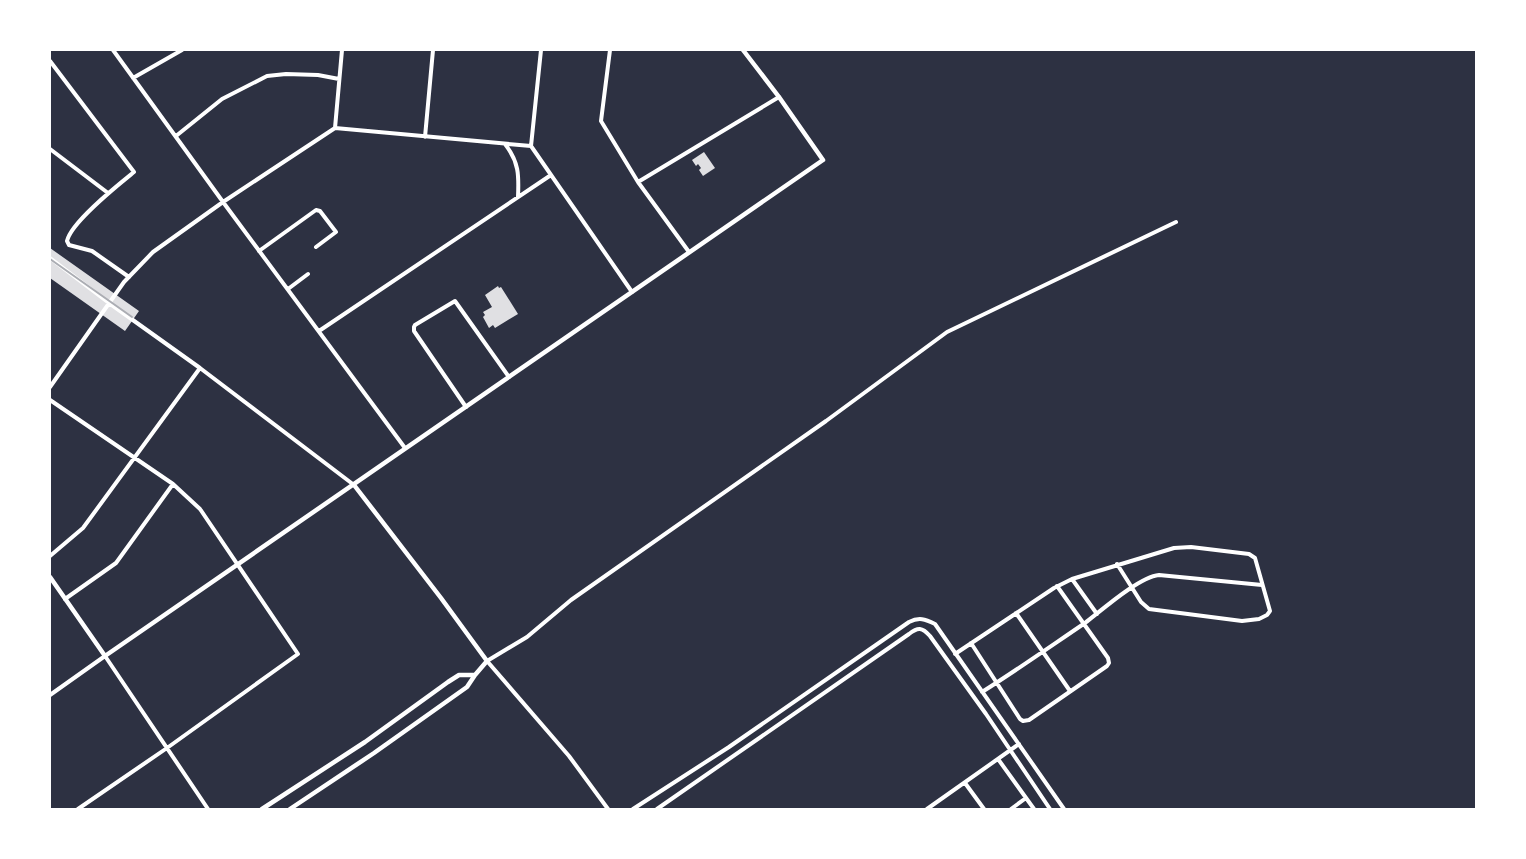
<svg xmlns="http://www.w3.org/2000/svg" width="1526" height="859" viewBox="0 0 1526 859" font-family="Signika,sans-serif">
  <rect width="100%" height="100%" fill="#2d3142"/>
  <path fill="#e0e0e3" d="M 704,152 L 715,168 L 703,176 L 699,170 L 701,168 L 698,164 L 696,166 L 692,160 Z
    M 50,248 L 139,311 L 125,331 L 50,278 Z
    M 498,286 L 499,288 L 501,287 L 518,314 L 495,328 L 493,325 L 489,328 L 483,317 L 485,315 L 483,312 L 492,307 L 485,295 Z"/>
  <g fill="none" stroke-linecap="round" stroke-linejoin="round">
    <path stroke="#fff" stroke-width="4" d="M 113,50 L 223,202 L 405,448
      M 610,50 L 601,121 L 638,182 L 689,252
      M 50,61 L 134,172 C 118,185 71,222 67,241 L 69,245 L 92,251 L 129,277
      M 133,78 L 182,50
      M 335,128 L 342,50
      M 176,136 L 222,99 L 267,76 L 286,74 L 318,75 L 339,79
      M 425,137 L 433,50
      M 505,144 C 519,162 519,175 518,197
      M 531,146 L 541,50
      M 50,149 L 108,193
      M 638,182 L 779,97
      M 259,251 L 316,210 L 320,211 L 336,232 L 316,247
      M 50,258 L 109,303 L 200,368 L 354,485
      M 288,289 L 308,274
      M 319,331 L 551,175
      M 50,387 L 124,282 L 153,252 L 223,202 L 335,128 L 531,146 L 632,292
      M 50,400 L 173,484 L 200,509 L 298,654 L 167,748 L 78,809
      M 466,407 L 414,331 L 414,327 L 415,325 L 455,301 L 509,377
      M 50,556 L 83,528 L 200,368
      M 1072,579 L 1097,614
      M 65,599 L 116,563 L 173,484
      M 1016,613 L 1070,691
      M 971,643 L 1020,719 L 1023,721 L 1029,720 L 1107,666 L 1109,663 L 1108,658 L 1057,586
      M 955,654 L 1054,588 L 1072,579 L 1174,548 L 1191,547 L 1249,554 L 1255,558 L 1270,611 L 1267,615 L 1259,619 L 1242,621 L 1149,609 L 1141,602 L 1117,564
      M 982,692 C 1017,670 1051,646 1085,623 C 1102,610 1139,577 1159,575 L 1262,585
      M 50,695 L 105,656 L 208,809
      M 998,759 L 1034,809
      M 965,783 L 984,809
      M 608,809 L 569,756 L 487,661 L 527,637 L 571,600 L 826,421 L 947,332 L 1176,222
      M 633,809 L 729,747 L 909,622 C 919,617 925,619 935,624 L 1064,809
      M 657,809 L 909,634 C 918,627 922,627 930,636 L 986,714 L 1050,809
      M 927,809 L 1019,744
      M 1011,809 L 1026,798"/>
    <path stroke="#fff" stroke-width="4.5" d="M 50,577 L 105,656 L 823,160 L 779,97 L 743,50
      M 262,809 L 365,742 L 448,682 L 459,675 L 475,675
      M 290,809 L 374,753 L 467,687 L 475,675 L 487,661 L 441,598 L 354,485"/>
    <path stroke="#abadb3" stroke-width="2" d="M 50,259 L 132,317"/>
  </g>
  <rect width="1526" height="859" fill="none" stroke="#ffffff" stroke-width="102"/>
</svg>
